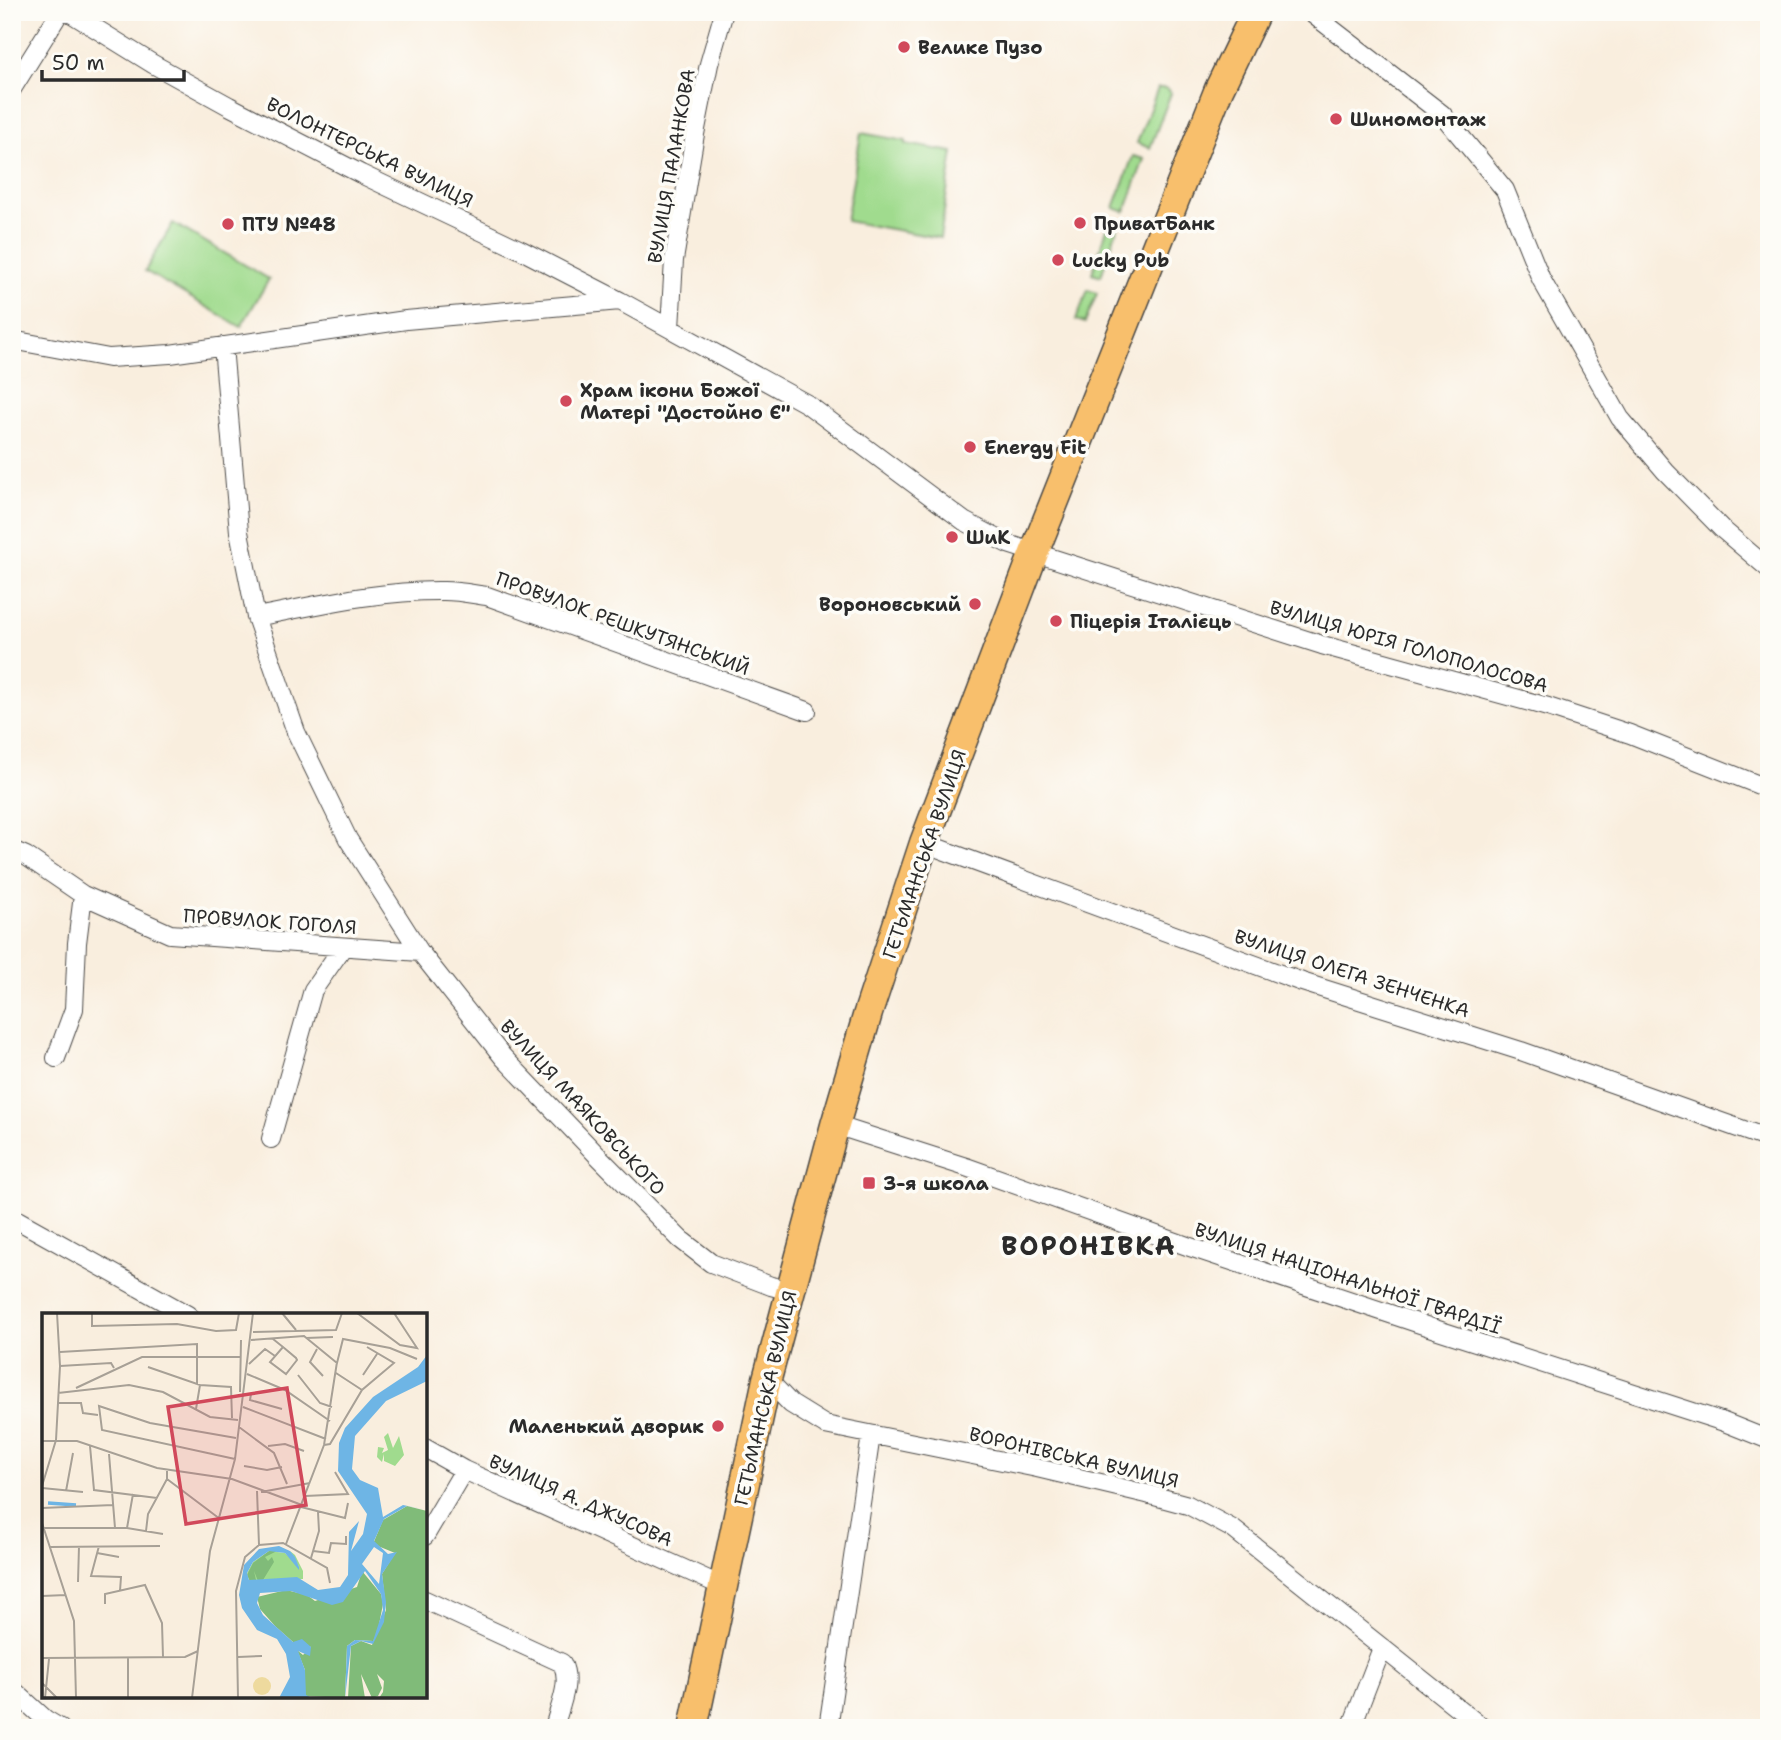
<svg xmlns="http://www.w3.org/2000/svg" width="1781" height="1740" viewBox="0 0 1781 1740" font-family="'Shantell Sans',sans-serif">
  <rect width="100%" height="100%" fill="#fdfcf7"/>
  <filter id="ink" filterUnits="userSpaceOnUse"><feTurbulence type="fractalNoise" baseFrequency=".0143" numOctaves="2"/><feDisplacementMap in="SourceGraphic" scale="14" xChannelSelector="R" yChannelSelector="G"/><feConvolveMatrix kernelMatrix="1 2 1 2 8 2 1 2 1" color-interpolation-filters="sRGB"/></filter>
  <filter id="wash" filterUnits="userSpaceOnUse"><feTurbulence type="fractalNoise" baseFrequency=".00686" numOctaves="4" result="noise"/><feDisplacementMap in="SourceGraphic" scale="28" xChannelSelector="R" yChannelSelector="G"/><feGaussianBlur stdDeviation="1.57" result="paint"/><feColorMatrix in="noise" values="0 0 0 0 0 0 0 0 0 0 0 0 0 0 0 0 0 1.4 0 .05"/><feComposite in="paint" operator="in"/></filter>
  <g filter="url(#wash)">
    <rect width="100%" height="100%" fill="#f9eede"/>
    <path fill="#a0db8e" stroke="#66835c" stroke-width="2" d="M 1158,88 L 1166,88 L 1171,93 L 1150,148 L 1137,143 Z
      M 861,133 L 906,141 L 906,144 L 953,152 L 940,238 L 846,221 Z
      M 1133,156 L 1144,159 L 1125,212 L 1114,208 Z
      M 1110,220 L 1119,223 L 1101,276 L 1092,273 Z
      M 173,223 L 269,279 L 241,327 L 145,271 Z
      M 1088,290 L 1097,293 L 1085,323 L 1076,320 Z"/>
  </g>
  <g filter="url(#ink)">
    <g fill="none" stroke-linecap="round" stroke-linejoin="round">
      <g stroke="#4a4846" stroke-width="20">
        <path id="minor" d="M 69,12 L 153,64 L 229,106 L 361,174 L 521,250 L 620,301 L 807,404 L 964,521 L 1008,544 L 1322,645 L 1548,707 L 1630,734 L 1769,789
          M 1310,12 L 1442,114 L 1505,190 L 1541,279 L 1620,418 L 1665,471 L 1722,529 L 1769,569
          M 12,89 L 60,12
          M 670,328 L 674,260 L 695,134 L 709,64 L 724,12
          M 12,340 L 109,358 L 170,354 L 406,320 L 620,301
          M 223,346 L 239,532 L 256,617 L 296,732 L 348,839 L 420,952 L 503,1057 L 597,1155 L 680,1239 L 711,1263 L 771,1286 L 790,1291
          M 256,617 C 318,605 381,590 444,591 C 458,591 473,594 487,596 L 807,711
          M 924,843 L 1302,982 L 1521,1051 L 1769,1139
          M 12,850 L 26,856 L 83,895 L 170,934 L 420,952
          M 56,1058 L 74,1009 L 77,943 L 83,895
          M 835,1125 L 966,1167 L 1190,1247 L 1435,1329 L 1724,1422 L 1769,1440
          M 271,1139 L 313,990 L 343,947
          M 12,1217 L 188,1315
          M 767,1379 L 791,1404 L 825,1425 L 1037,1468 L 1147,1494 L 1188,1505 L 1233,1529 L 1483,1728
          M 425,1448 L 464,1470 L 722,1586
          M 425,1536 L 464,1470
          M 425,1600 L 562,1663 C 572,1683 559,1707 554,1728
          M 12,1689 L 45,1719 L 60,1728
          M 828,1728 L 871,1435
          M 1351,1728 L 1382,1648"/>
      </g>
      <g stroke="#4a4846" stroke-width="31">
        <path id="trunk" d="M 693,1728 L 767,1379 L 835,1125 L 868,1013 L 924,843 L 1034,553 L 1219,89 L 1256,12"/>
      </g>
      <use href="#minor" stroke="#fff" stroke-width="18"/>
      <use href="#trunk" stroke="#f8bf6c" stroke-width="28"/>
    </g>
  </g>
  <g fill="#d1495b" stroke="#fdfcf7" stroke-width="2.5">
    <circle cx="904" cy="47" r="7"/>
    <circle cx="1336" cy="119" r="7"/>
    <circle cx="1080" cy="223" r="7"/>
    <circle cx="228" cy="224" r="7"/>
    <circle cx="1058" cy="260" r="7"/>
    <circle cx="566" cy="401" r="7"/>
    <circle cx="970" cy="447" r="7"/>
    <circle cx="952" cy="537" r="7"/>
    <circle cx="975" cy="604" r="7"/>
    <circle cx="1056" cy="621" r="7"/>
    <rect x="862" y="1176" width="14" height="14" rx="3.5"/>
    <circle cx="718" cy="1426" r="7"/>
  </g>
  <g text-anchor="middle" stroke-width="7" stroke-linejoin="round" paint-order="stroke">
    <g font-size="19" font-weight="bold" fill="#2b2b2b" stroke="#fdfcf7" text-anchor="start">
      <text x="918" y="54">Велике Пузо</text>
      <text x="1350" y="126">Шиномонтаж</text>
      <text x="1094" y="230">ПриватБанк</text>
      <text x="242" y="231">ПТУ №48</text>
      <text x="1072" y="267">Lucky Pub</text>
      <text x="580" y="397">Храм ікони Божої<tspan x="580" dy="22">Матері "Достойно Є"</tspan></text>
      <text x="984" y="454">Energy Fit</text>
      <text x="966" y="544">ШиК</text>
      <text x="961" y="611" text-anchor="end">Вороновський</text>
      <text x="1070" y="628">Піцерія Італієць</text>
      <text x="883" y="1190">3-я школа</text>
      <text x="704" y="1433" text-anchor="end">Маленький дворик</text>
    </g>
    <g font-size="19" fill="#2b2b2b" stroke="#fdfcf7">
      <text transform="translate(370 152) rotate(26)" y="7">ВОЛОНТЕРСЬКА ВУЛИЦЯ</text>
      <text transform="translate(671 166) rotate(-80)" y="7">ВУЛИЦЯ ПАЛАНКОВА</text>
      <text transform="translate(623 623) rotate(20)" y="7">ПРОВУЛОК РЕШКУТЯНСЬКИЙ</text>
      <text transform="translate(1409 646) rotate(16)" y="7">ВУЛИЦЯ ЮРІЯ ГОЛОПОЛОСОВА</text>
      <text transform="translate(924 854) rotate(-71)" y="7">ГЕТЬМАНСЬКА ВУЛИЦЯ</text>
      <text transform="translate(270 921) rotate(4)" y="7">ПРОВУЛОК ГОГОЛЯ</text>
      <text transform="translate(1352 973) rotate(18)" y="7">ВУЛИЦЯ ОЛЕГА ЗЕНЧЕНКА</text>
      <text transform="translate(583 1107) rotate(47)" y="7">ВУЛИЦЯ МАЯКОВСЬКОГО</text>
      <text transform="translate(1348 1278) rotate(18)" y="7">ВУЛИЦЯ НАЦІОНАЛЬНОЇ ГВАРДІЇ</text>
      <text transform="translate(765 1398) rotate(-77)" y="7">ГЕТЬМАНСЬКА ВУЛИЦЯ</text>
      <text transform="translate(1074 1457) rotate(13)" y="7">ВОРОНІВСЬКА ВУЛИЦЯ</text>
      <text transform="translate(581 1500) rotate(24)" y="7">ВУЛИЦЯ А. ДЖУСОВА</text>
    </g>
    <g font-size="26" font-weight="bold" letter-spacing="2" fill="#2b2b2b" stroke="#fdfcf7">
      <text x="1089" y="1255">ВОРОНІВКА</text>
    </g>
  </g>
  <g transform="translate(42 1313)">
    <rect width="385" height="385" fill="#f9eede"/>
    <path d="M 346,120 L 351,135 L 357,123 L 362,142 L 353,153 L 342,148 L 342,141 L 340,149 L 335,144 L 336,134 L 342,135 L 340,140 L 346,137 L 342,124 ZM 227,238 L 243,240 L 257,254 L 248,238 L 253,242 L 261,258 L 261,266 L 207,267 L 205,260 L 211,249 Z" fill="#a0db8e"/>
    <path d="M 365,193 L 385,198 L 385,385 L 337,385 L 341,379 L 342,368 L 335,361 L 340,375 L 336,383 L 330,385 L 319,361 L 323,385 L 306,385 L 309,333 L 319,328 L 330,332 L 344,297 L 340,261 L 353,240 L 331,231 L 341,207 ZM 227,238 L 235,238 L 223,244 L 226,248 L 230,244 L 232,249 L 221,267 L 216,268 L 212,258 L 214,267 L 208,268 L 205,262 L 211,250 ZM 320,258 L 339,281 L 341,291 L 335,322 L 331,328 L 313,327 L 305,333 L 303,385 L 263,383 L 263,357 L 255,337 L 261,342 L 269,334 L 251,329 L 233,313 L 218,296 L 215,284 L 244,277 L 265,282 L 273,288 L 315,274 Z" fill="#80bb79"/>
    <path d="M211 373a9 9 0 1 1 18 0a9 9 0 1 1-18 0Z" fill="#eeda9e"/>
    <path d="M 385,42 L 385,68 L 344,88 L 313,123 L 310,156 L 318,167 L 336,175 L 341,204 L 361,192 L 385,197 L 365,193 L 342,206 L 332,228 L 346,241 L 355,239 L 340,261 L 344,289 L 342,309 L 331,331 L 319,328 L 309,333 L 303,385 L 305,333 L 313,327 L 331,328 L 341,297 L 339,281 L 323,258 L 301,289 L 290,292 L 249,278 L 218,280 L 215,290 L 221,302 L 251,329 L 260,326 L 269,334 L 268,343 L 256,338 L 263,357 L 264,382 L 270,385 L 237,385 L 248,364 L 244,341 L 235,326 L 215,317 L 200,295 L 197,282 L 202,252 L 217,236 L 237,233 L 248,238 L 253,244 L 257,254 L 257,257 L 243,240 L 227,238 L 211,249 L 205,260 L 207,267 L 255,264 L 276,277 L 298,274 L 306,262 L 307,219 L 317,208 L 309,238 L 321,221 L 325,201 L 296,158 L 297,130 L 303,115 L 331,84 L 376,54 ZM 332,234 L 341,240 L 337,271 L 320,251 Z" fill="#6eb5e5" fill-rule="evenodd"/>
    <path fill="none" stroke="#6eb5e5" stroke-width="3.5" d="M 6,190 L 34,192"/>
    <path fill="none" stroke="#a7a096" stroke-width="2" d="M 50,0 L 50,13 L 135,11 L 174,18 L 194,17 L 197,0M 240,0 L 254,17M 315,0 L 358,32 L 375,35 L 352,0M 211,19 L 294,17 L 300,0M 264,25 L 291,24M 231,26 L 241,34 L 254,45 L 255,47 L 244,61 L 228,49 L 241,34M 209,27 L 262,23 L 295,50 L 301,26 L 348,35 L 375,46M 275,36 L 268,49 L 281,63M 18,39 L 155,31 L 155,71M 207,51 L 223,36 L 233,43M 18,53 L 69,50 L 72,55M 106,54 L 158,72 L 189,74 L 190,105M 294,60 L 320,77M 205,61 L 243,77 L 288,108M 256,62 L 278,90 L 290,94M 321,62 L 335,41M 34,75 L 100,44 L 199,44M 198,79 L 199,27M 16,80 L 87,72 L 121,79 L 168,104 L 196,107M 209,81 L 208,87 L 240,96M 16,90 L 39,90 L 41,100 L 56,102M 201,94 L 284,126M 154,96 L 158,72M 197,114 L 232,140 L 245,171M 0,128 L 35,128 L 115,155 L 190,166 L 260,192M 282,132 L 288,131 L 320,77 L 352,50 L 325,34M 48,133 L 52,177 L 115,185M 226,133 L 243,131 L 262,138M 67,141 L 73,215M 193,146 L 60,117 L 57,93 L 108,110 L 194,125M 202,153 L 225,157 L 240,154M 125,166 L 178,206M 0,173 L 14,127 L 18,53 L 15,0M 0,175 L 41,179M 24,178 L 31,140M 215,178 L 217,232M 219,179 L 268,170M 263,183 L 306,181 L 293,159M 259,194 L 303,205 L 306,190M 0,195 L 71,192M 0,210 L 32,308 L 34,385M 1,215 L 85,215 L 121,221M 85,215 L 91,181M 104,218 L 106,201 L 125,166 L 125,156M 244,231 L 282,132 L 295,49M 57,233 L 49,263 L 79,264 L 78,278M 8,234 L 118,233M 271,238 L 287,240 L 289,230 L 304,231 L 304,223M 55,240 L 77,244M 269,245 L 277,218 L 276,199M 36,269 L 37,233M 0,283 L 24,282M 63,291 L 63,281 L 103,272 L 120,310 L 121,344M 196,344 L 220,343M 0,345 L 143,344 L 156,338M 0,370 L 15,385M 3,385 L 7,346M 86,385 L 86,345M 150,385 L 168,238 L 193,146 L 211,0M 196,385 L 194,278 L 203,244 L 217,232 L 241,230 L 285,255 L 288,270"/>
    <path fill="#d1495b" fill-opacity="0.15" stroke="#d1495b" stroke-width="3.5" d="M 245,75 L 264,192 L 144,211 L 126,94 Z"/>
    <rect width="385" height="385" fill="none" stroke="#2b2b2b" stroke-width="3.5"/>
  </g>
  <rect width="1781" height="1740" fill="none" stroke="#fdfcf7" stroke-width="42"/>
  <path d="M42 70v10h142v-10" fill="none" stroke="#2b2b2b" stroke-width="3.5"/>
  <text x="52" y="70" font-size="21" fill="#2b2b2b" stroke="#fdfcf7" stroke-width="5" paint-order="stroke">50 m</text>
</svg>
